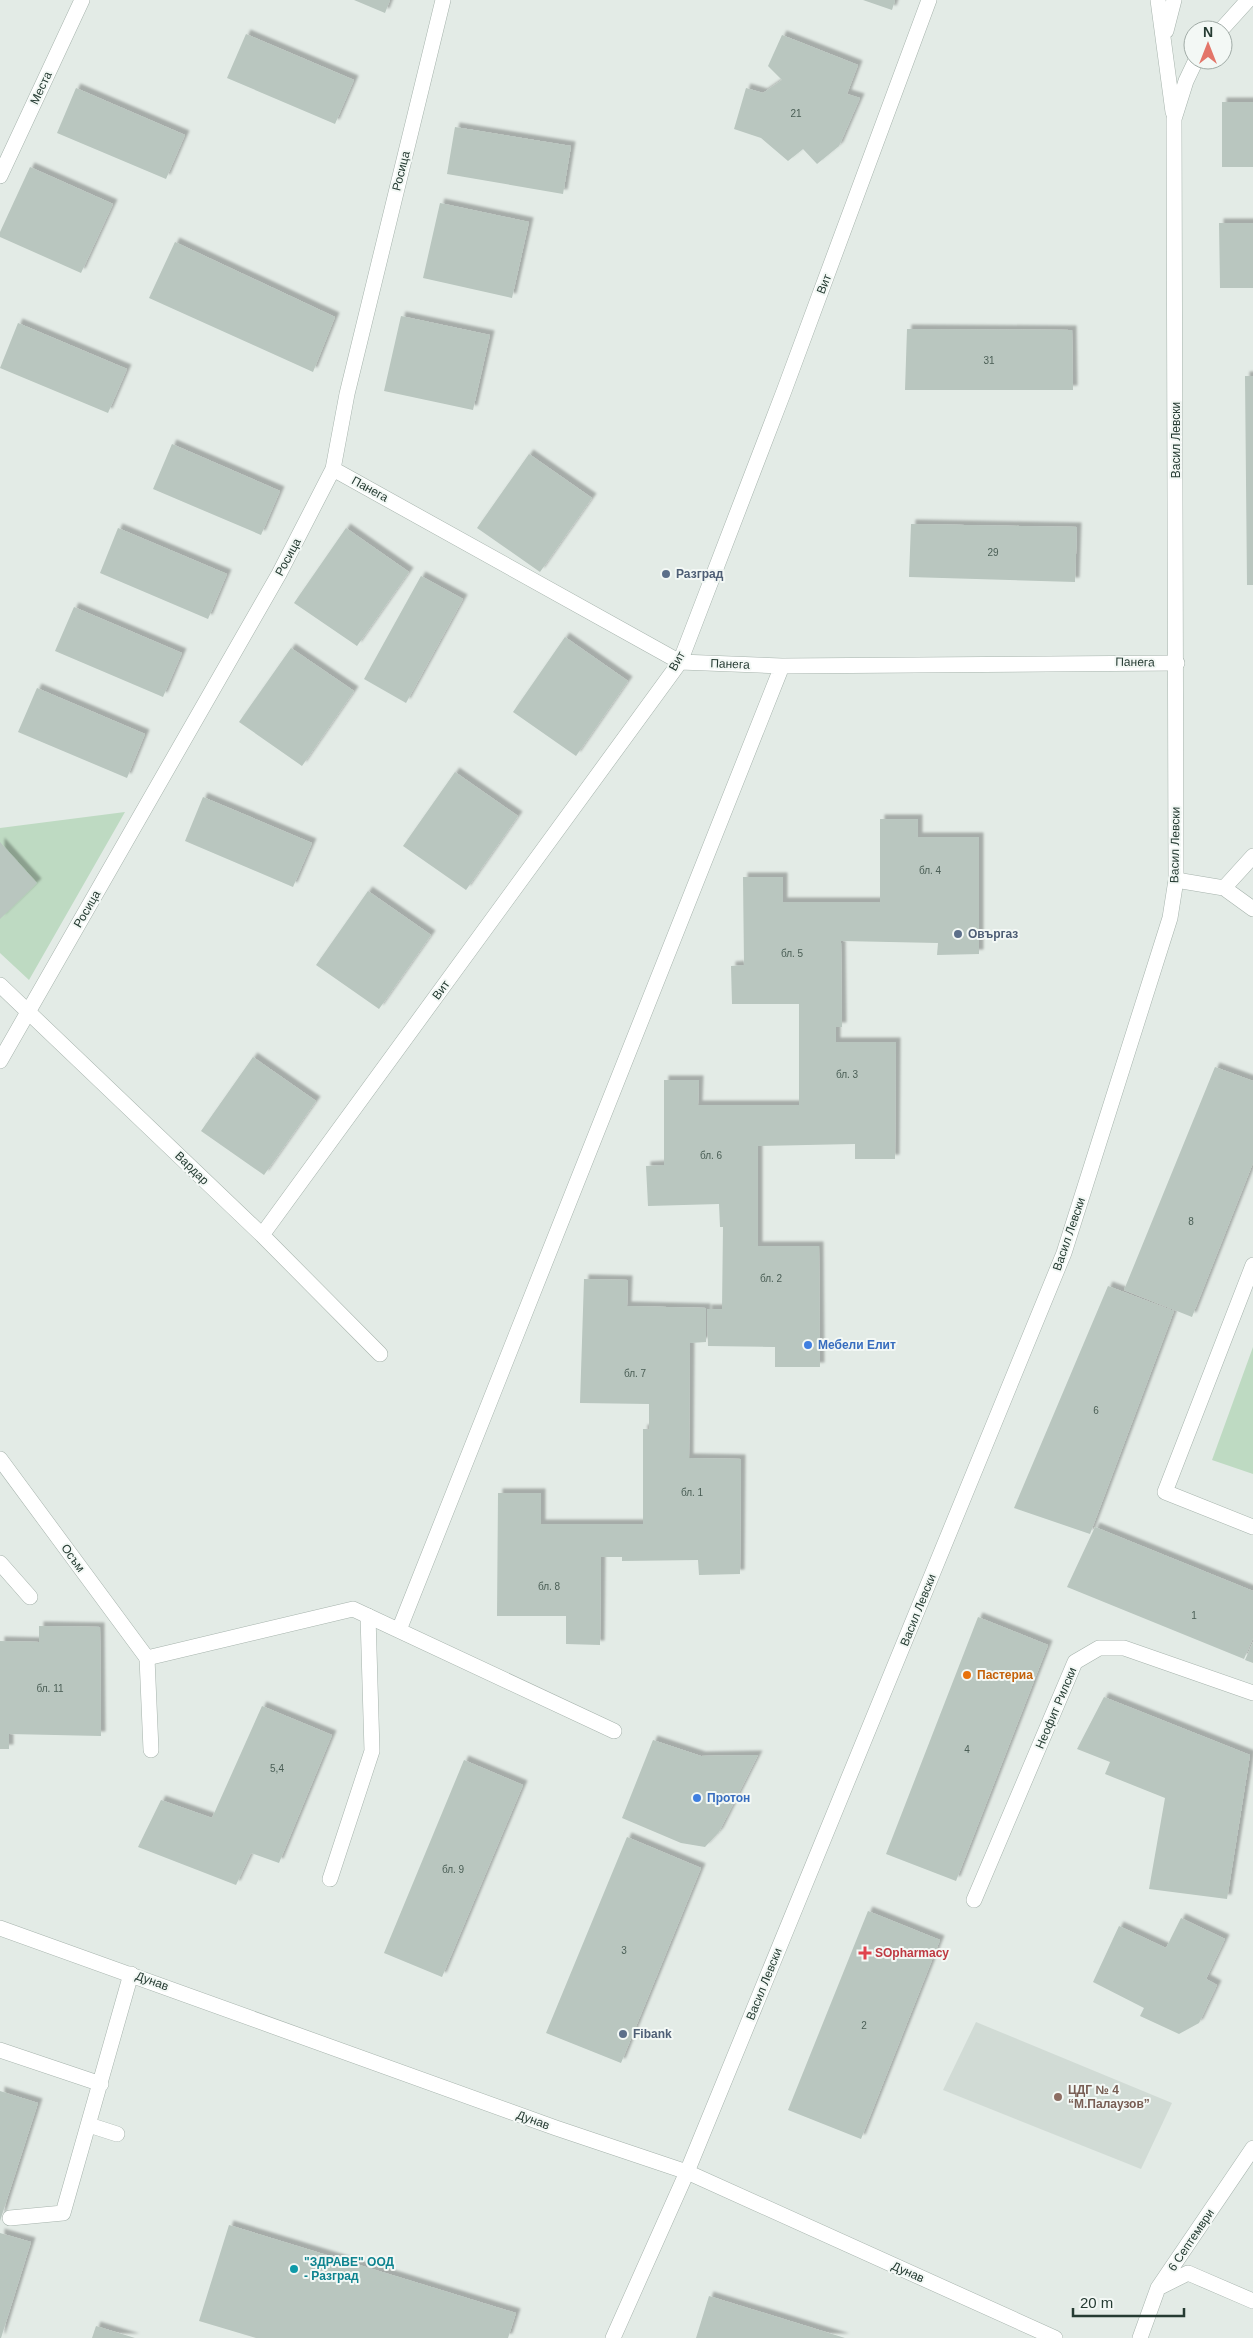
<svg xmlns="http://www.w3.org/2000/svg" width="1253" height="2338" viewBox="0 0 1253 2338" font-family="Helvetica,sans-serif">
  <defs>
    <filter id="shadow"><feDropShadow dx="4.5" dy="-4.5" stdDeviation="1" flood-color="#0004"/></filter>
  </defs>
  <rect width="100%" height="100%" fill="#e3ebe6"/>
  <path fill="#d1dbd5" d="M 976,2022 L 1172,2103 L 1141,2169 L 943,2090 Z"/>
  <path fill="#bedac2" d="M 125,812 L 29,980 L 0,953 L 0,828 Z
    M 1253,1347 L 1253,1474 L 1212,1460 Z"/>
  <path fill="#b9c6bf" filter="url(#shadow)" d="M 354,0 L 390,0 L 385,13 Z
    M 863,0 L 895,0 L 892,10 Z
    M 246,34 L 354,80 L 335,124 L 227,78 Z
    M 782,35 L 858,65 L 847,94 L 860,98 L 839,146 L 817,164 L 803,149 L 788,161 L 761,138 L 734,129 L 746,88 L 763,93 L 782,80 L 768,66 Z
    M 76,88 L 185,135 L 166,179 L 57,133 Z
    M 1222,102 L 1253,102 L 1253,167 L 1222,167 Z
    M 455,127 L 571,146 L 563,194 L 447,174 Z
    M 30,167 L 113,204 L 81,273 L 0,237 L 0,232 Z
    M 440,203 L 529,222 L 512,298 L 423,278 Z
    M 1219,223 L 1253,223 L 1253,288 L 1220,288 Z
    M 175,242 L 335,317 L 313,372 L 149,298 Z
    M 401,316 L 490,335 L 473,410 L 384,391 Z
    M 18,323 L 127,369 L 108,413 L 0,368 Z
    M 907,329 L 1072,330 L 1073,390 L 905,390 Z
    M 1245,376 L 1253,376 L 1253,585 L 1247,585 Z
    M 172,444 L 280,491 L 261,535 L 153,489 Z
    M 529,454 L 592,498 L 540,572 L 477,528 Z
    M 911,524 L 1077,527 L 1075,582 L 909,577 Z
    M 118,528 L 227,574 L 208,619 L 100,573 Z
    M 346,528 L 409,572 L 357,646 L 294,603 Z
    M 421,576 L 463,599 L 406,703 L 364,679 Z
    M 74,607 L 182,653 L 163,697 L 55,651 Z
    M 565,637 L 628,681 L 576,756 L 513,712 Z
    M 291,648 L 354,691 L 302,766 L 239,722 Z
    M 37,688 L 145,734 L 127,778 L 18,732 Z
    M 455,772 L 518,816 L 466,890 L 403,846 Z
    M 203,797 L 312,843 L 293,887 L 185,841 Z
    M 880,819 L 918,819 L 918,837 L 979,837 L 979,954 L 937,955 L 938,943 L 841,941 L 842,1027 L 836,1027 L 836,1042 L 896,1042 L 895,1159 L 855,1159 L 855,1144 L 758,1146 L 758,1246 L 819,1246 L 820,1367 L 775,1367 L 775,1347 L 708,1346 L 707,1309 L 722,1309 L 723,1227 L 720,1227 L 719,1204 L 648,1206 L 646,1166 L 664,1165 L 664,1080 L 699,1080 L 698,1105 L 799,1105 L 799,1004 L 732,1004 L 731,966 L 744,965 L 743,877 L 783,877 L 783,902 L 880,902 Z
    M 0,842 L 37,883 L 0,919 Z
    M 368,891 L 431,935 L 379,1009 L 316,965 Z
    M 253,1057 L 316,1101 L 264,1175 L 201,1131 Z
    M 1215,1067 L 1253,1081 L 1253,1163 L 1192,1317 L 1124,1290 Z
    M 584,1279 L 628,1280 L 627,1306 L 706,1308 L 706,1342 L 690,1343 L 689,1458 L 741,1459 L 740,1574 L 699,1575 L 698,1560 L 622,1561 L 622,1544 L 622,1557 L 601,1557 L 600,1645 L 566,1644 L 566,1616 L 497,1616 L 498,1493 L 541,1493 L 541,1524 L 643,1524 L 643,1429 L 649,1429 L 649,1404 L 580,1403 Z
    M 1108,1286 L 1174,1311 L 1090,1534 L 1014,1508 Z
    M 1095,1527 L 1253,1591 L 1253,1638 L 1244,1659 L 1067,1587 Z
    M 978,1617 L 1048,1645 L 956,1881 L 886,1854 Z
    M 39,1626 L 100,1627 L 101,1736 L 9,1734 L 9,1749 L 0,1749 L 0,1641 L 39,1642 Z
    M 1253,1642 L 1253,1663 L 1245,1660 Z
    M 1104,1697 L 1250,1755 L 1227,1899 L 1149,1889 L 1165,1798 L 1105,1774 L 1110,1762 L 1077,1749 Z
    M 262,1706 L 332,1735 L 279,1863 L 251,1853 L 236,1885 L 138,1847 L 161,1800 L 212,1818 Z
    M 653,1740 L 701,1756 L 758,1755 L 719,1832 L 705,1847 L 681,1843 L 622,1818 Z
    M 464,1760 L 523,1785 L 442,1977 L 384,1953 Z
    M 627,1837 L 701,1868 L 621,2063 L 546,2033 Z
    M 868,1911 L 940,1940 L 861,2139 L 788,2110 Z
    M 1181,1918 L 1225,1939 L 1206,1979 L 1217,1985 L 1199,2023 L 1179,2034 L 1140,2016 L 1144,2008 L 1093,1982 L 1119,1926 L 1166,1948 Z
    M 0,2091 L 38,2103 L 0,2221 Z
    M 229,2225 L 516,2313 L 508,2338 L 256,2338 L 199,2321 Z
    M 0,2233 L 31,2242 L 1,2338 L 0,2338 Z
    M 709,2296 L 845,2338 L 696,2338 Z
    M 96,2326 L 135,2338 L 92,2338 Z"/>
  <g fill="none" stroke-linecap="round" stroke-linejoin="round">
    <g stroke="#a6b3ac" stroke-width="16">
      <path id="service" d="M 1253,1265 L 1165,1492 L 1253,1527
        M 0,1563 L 30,1597
        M 147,1658 L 151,1750
        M 330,1879 L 372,1751 L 368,1616
        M 0,2050 L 101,2084
        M 89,2125 L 117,2134
        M 10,2218 L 63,2213 L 131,1974"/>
    </g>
    <g stroke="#a6b3ac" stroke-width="16">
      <path id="minor" d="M 0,176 L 82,0
        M 333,469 L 680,662 L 782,666 L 1177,663
        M 1176,880 L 1224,888 L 1253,909
        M 1224,888 L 1253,856
        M 0,985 L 262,1235 L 380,1354
        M 0,1061 L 279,574 L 333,469 L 347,394 L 443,0
        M 262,1235 L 680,662 L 784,391 L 929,0
        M 0,1459 L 147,1658 L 353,1609 L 614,1731
        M 399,1630 L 782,666
        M 974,1900 L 1075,1662 L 1099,1648 L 1124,1648 L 1253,1693
        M 1160,2287 L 1188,2273 L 1253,2301
        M 613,2338 L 687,2172
        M 1140,2338 L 1158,2288 L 1253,2148"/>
    </g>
    <g stroke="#a6b3ac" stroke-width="16">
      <path id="tertiary" d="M 1158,0 L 1173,112
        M 1221,30 L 1248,0
        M 1166,31 L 1174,0
        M 0,1928 L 556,2128 L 687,2172 L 1055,2338
        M 687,2172 L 1064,1253 L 1170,918 L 1176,880 L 1174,119 L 1186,81 L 1196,60"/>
    </g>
    <use href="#service" stroke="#fff" stroke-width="15"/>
    <use href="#minor" stroke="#fff" stroke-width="15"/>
    <use href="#tertiary" stroke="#fff" stroke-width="15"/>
  </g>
  <g fill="#5c6f8a" stroke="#f3f8f5" stroke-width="2">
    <circle cx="666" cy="574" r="5"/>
    <circle cx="958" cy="934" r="5"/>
    <circle cx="623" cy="2034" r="5"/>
  </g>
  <g fill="#3f7fe0" stroke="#f3f8f5" stroke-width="2">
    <circle cx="808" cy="1345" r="5"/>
    <circle cx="697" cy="1798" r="5"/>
  </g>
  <circle fill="#e8710a" stroke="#f3f8f5" stroke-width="2" cx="967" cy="1675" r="5"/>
  <path fill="#e0444e" stroke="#f3f8f5" stroke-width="2" d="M862.5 1945.5h5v5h5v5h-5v5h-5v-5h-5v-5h5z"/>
  <circle fill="#8d6e63" stroke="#f3f8f5" stroke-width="2" cx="1058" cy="2097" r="5"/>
  <circle fill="#0f9aa8" stroke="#f3f8f5" stroke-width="2" cx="294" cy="2269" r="5"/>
  <g text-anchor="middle" stroke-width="4" stroke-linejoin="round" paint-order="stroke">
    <g font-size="10" fill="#4a5e55">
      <text x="796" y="117">21</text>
      <text x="989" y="364">31</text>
      <text x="993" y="556">29</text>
      <text x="930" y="874">бл. 4</text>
      <text x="792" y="957">бл. 5</text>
      <text x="847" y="1078">бл. 3</text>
      <text x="711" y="1159">бл. 6</text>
      <text x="1191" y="1225">8</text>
      <text x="771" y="1282">бл. 2</text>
      <text x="635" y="1377">бл. 7</text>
      <text x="1096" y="1414">6</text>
      <text x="692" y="1496">бл. 1</text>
      <text x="549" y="1590">бл. 8</text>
      <text x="1194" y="1619">1</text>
      <text x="50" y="1692">бл. 11</text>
      <text x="967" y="1753">4</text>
      <text x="277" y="1772">5,4</text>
      <text x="453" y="1873">бл. 9</text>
      <text x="624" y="1954">3</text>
      <text x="864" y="2029">2</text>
    </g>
    <g font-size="12" fill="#253b32" stroke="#f3f8f5">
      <text transform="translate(41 88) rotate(-65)" y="4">Места</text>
      <text transform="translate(401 171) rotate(-76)" y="4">Росица</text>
      <text transform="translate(824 284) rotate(-69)" y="4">Вит</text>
      <text transform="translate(1176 440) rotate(-90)" y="4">Васил Левски</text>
      <text transform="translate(370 489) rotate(29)" y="4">Панега</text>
      <text transform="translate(288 557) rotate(-62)" y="4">Росица</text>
      <text transform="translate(677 661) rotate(-61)" y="4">Вит</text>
      <text transform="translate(1135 662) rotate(1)" y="4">Панега</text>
      <text transform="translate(730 664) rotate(2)" y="4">Панега</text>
      <text transform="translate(1175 845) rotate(-89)" y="4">Васил Левски</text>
      <text transform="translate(87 909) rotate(-60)" y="4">Росица</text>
      <text transform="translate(441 990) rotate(-54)" y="4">Вит</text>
      <text transform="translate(192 1168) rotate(44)" y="4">Вардар</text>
      <text transform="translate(1069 1234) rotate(-71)" y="4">Васил Левски</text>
      <text transform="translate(73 1558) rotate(54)" y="4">Осъм</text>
      <text transform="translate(918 1610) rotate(-68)" y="4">Васил Левски</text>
      <text transform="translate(1056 1708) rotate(-67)" y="4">Неофит Рилски</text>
      <text transform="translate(152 1981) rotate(20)" y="4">Дунав</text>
      <text transform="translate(764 1984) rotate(-68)" y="4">Васил Левски</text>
      <text transform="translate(533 2120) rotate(20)" y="4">Дунав</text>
      <text transform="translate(1191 2240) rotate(-56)" y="4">6 Септември</text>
      <text transform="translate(908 2272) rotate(24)" y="4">Дунав</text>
    </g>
    <g font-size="12" font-weight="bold" fill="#4e5e75" stroke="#f3f8f5" text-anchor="start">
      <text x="676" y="578">Разград</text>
      <text x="968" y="938">Овъргаз</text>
      <text x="633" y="2038">Fibank</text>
    </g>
    <g font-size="12" font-weight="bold" fill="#366cbe" stroke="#f3f8f5" text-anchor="start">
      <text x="818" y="1349">Мебели Елит</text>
      <text x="707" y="1802">Протон</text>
    </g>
    <g font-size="12" font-weight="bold" fill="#c56008" stroke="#f3f8f5" text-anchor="start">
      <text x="977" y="1679">Пастериа</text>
    </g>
    <g font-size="12" font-weight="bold" fill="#be3a42" stroke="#f3f8f5" text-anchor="start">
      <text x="875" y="1957">SOpharmacy</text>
    </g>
    <g font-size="12" font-weight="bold" fill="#785e54" stroke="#f3f8f5" text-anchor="start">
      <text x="1068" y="2094">ЦДГ № 4<tspan x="1068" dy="14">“М.Палаузов”</tspan></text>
    </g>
    <g font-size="12" font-weight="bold" fill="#0d838f" stroke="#f3f8f5" text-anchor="start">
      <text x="304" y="2266">"ЗДРАВЕ" ООД<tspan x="304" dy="14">- Разград</tspan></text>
    </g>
  </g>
  <g transform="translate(1208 45)"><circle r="24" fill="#f3f8f5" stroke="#a1aca7"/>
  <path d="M0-4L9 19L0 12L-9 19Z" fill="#e37569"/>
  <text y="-8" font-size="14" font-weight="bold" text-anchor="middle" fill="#253b32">N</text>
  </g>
  <path d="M1073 2308v8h111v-8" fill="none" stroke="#253b32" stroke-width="2.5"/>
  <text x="1080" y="2308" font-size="15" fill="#253b32" stroke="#f3f8f5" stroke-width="4" paint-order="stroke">20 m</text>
</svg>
